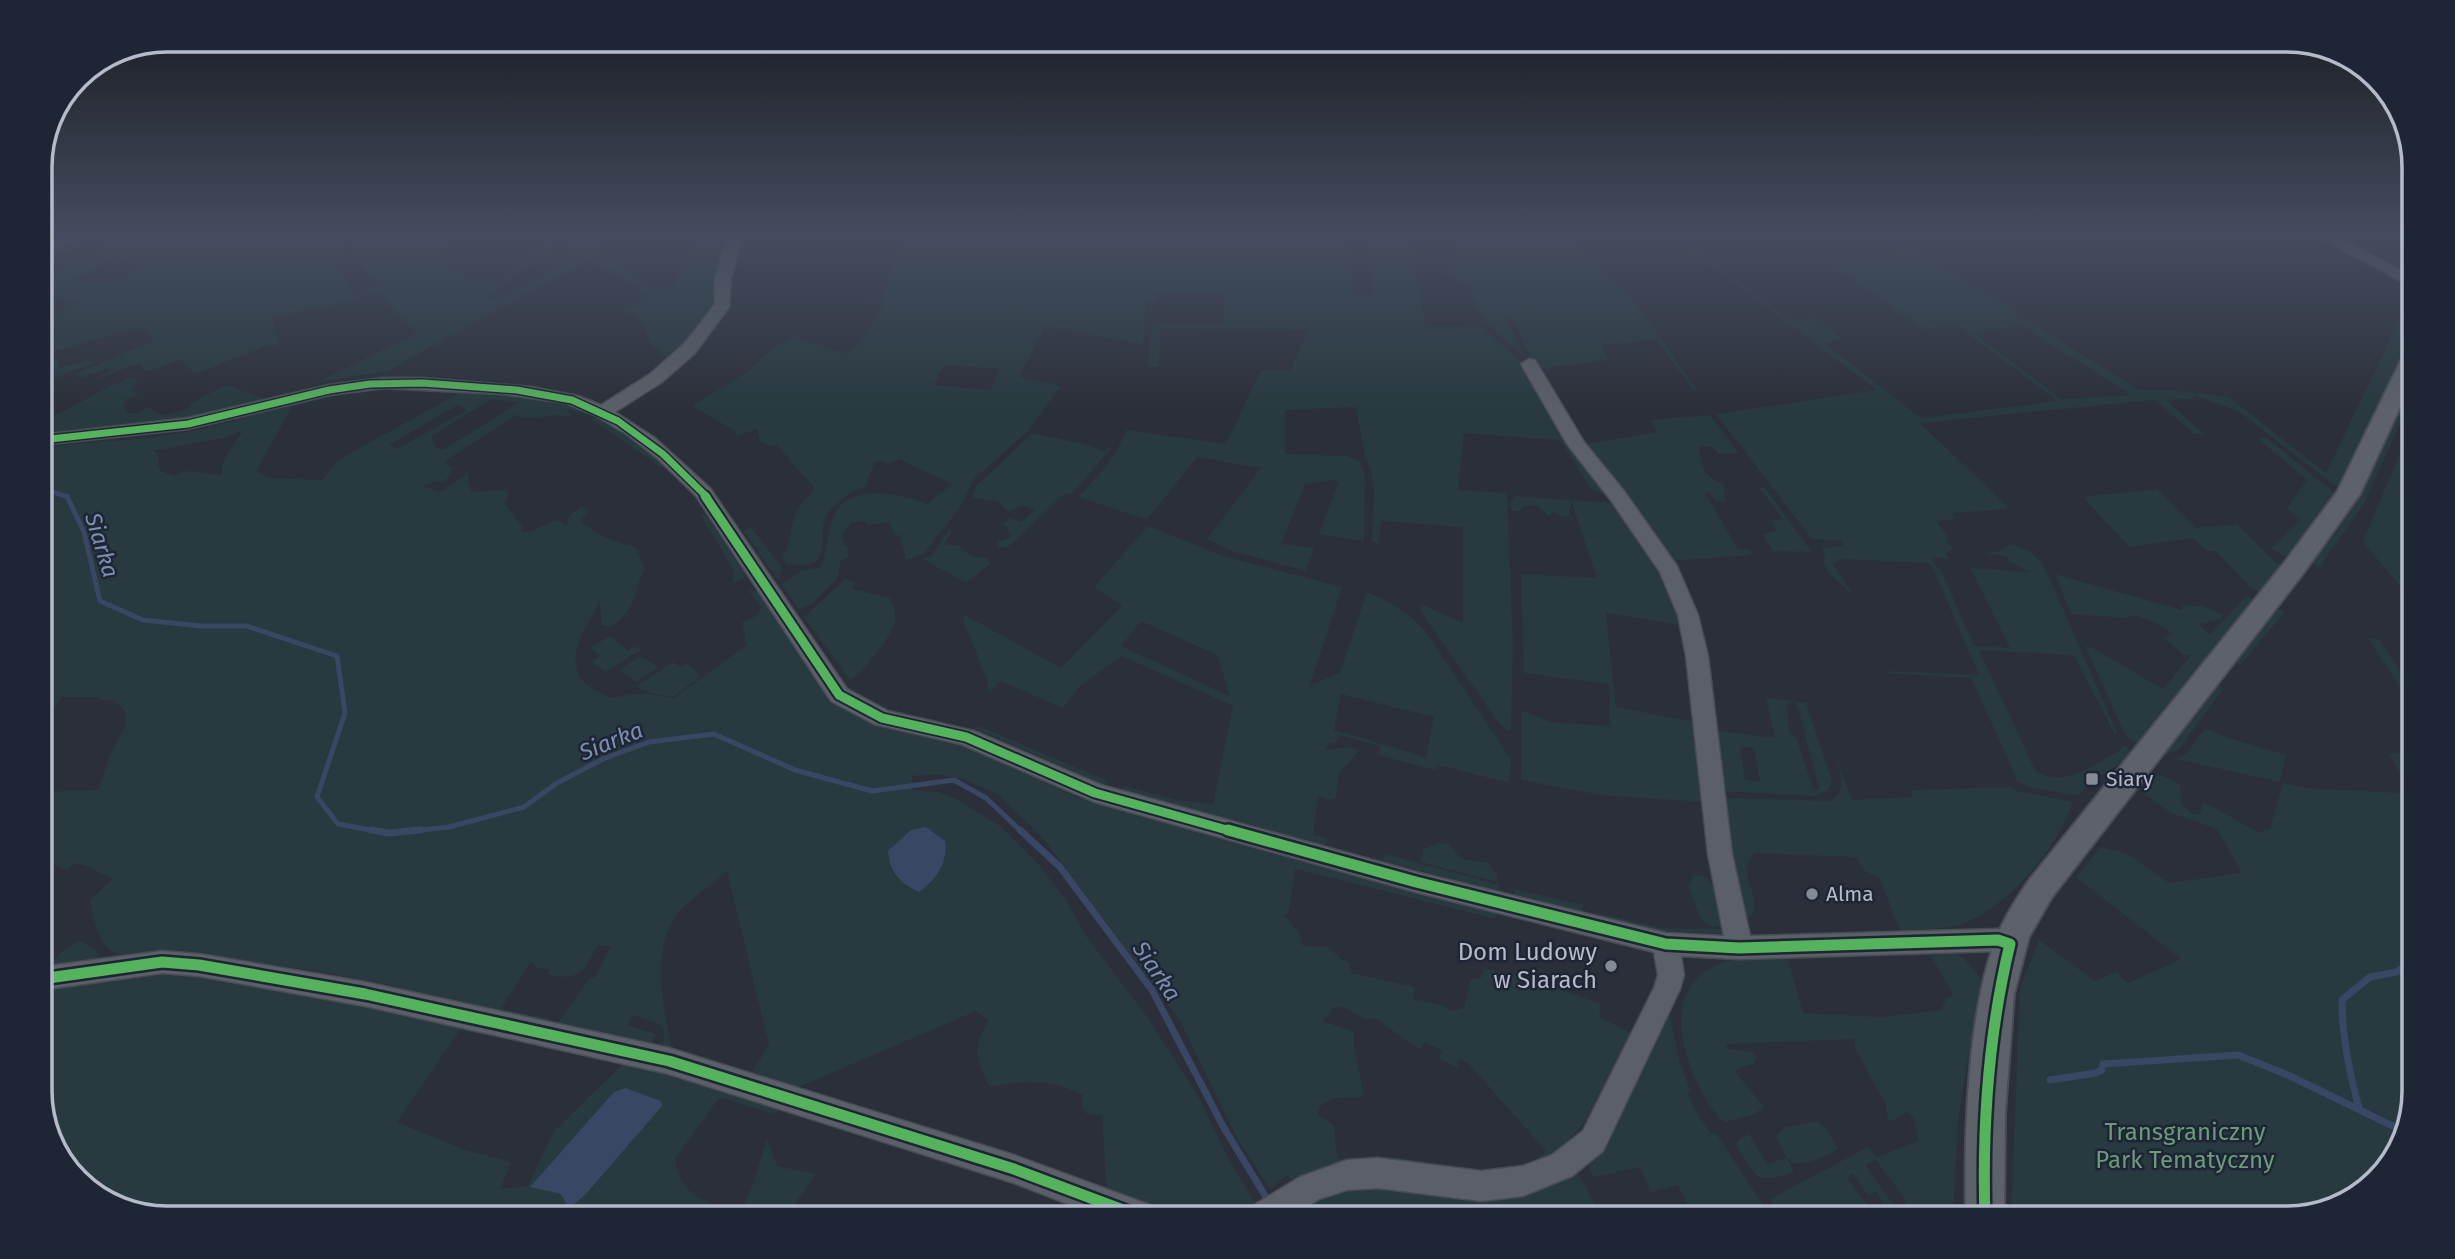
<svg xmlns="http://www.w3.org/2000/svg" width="2455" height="1259" viewBox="0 0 2455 1259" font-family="'Fira Sans',sans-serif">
  <rect width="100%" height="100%" fill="#2b2f39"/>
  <path fill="#28393f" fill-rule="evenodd" d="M 79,235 L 463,235 L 428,260 L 458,274 L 495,284 L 515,270 L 549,235 L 615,235 L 598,254 L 660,291 L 668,291 L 673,287 L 694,235 L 734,235 L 713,311 L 669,361 L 651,343 L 636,312 L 627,314 L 622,311 L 649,297 C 630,280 610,269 586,261 L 388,371 L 317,382 L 416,333 L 377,291 L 346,302 L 274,317 L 273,330 L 281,341 L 276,346 L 266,346 L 195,374 L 180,359 L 147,372 L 139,364 L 95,379 L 112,370 L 108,368 L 82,378 L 74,374 L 154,340 L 146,328 L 135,331 L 133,328 C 105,339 78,343 50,353 L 60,362 L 59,368 L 88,360 L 94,363 L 41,383 L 41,335 L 60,328 L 44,323 L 82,301 L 56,297 L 41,307 L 41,278 L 109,249 C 84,242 63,253 41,264 L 41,253 ZM 556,245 L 583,254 L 496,300 L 486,298 ZM 352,246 C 360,261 368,278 384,284 L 355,296 L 336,265 L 334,253 ZM 116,256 L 142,267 C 120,283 97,289 72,281 Z
    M 903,235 L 1347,235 L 1353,295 L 1374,297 L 1365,235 L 1413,235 L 1414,268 L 1425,326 L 1465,326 L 1471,331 L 1474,327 L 1482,328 L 1521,361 L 1615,498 L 1591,489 L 1560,440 L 1464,433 L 1458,490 L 1507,493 L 1513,647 L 1511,730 L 1506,730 L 1496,719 L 1421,612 L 1421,604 L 1463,623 L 1463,527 L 1381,521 L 1379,544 L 1372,542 L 1374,492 L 1371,470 L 1365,456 L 1356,407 L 1285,410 L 1285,454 L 1347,456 L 1360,461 L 1365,476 L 1364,541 L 1319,534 L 1339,482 L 1332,480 L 1305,484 L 1281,544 L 1314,548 L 1306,571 L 1229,550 L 1207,539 L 1261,468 L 1197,457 L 1147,520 L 1078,497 C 1097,477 1117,457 1126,430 L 1226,444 L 1261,370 L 1290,370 L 1308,330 L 1161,328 L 1159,365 L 1163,367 L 1147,367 L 1154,315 L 1157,325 L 1224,325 L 1222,292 L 1157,293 L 1156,301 L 1146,301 L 1143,344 L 1045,326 L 1019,377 L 1061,386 L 1028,431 L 973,480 L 961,506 L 924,554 L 906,560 L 900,535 L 894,535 L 889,522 L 867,525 L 865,521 L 851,522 L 841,536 L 844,540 L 843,545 L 847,546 L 848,557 L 841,561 L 837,579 L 811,604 L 798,609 L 781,584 L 801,571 L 821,567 C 827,551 827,534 833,518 C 846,481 899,494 927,504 L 952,484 L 899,459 L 889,464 L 879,461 L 875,462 L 864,488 C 852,490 849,493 841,501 C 837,504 831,508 828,512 C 813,537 840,572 786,564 L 782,557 C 792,543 789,530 795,515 C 799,503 810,497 814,488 L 777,445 L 770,446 L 760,441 L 757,429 L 736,436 L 735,431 L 692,406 L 746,373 L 772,349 L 792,336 L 847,354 L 859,343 L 883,306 L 851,297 L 882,301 ZM 944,365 L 999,369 L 1000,370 L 990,390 L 934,385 Z
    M 1451,235 L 1568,235 L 1632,299 L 1697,389 L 1692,389 L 1657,340 L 1600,345 L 1609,360 L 1536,370 L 1513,319 L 1507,319 L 1524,356 C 1495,332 1480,323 1470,286 L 1447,278 L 1442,270 L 1450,269 L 1448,261 L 1458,257 Z
    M 1670,235 L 1677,235 L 1792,321 L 1814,317 L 1842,339 L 1824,343 L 1921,418 L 2058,401 L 1959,327 L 1953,325 L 1925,329 L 1833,267 L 1908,252 L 1884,235 L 1892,235 L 2139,390 L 2180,391 L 2229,397 L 2326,473 L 2414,289 L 2390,275 L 2415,286 L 2415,327 L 2341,487 L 2333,484 L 2238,411 L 2195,396 L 2193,399 L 2166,400 L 2205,435 L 2194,434 L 2155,400 L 1920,423 L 2010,509 L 1951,513 L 1955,519 L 1936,521 L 1947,535 L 1947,541 L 1954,550 L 1946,553 L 1949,559 L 1931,557 L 1936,566 L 1940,568 L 1974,646 L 2010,648 L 1970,568 L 2029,572 L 2007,560 L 2010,559 L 2005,556 L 1982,554 L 2000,551 L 2008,545 C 2026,546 2035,554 2045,568 L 2118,735 L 2114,733 L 2074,655 L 1979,650 L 2035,770 C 2063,791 2095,763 2122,749 L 2120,745 L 2128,747 L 2133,754 L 2102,775 L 2091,773 L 2084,779 L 2090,783 L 2078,796 L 2029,787 L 2015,780 L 2016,777 L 1971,678 L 1885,673 L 1884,671 L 1979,675 L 1932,566 L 1927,563 L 1843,559 L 1836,562 L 1834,565 L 1855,597 L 1829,573 L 1823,562 L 1825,554 L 1822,548 L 1844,546 L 1841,541 L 1812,539 L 1716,414 L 1877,390 ZM 2020,325 L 2129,393 L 2128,395 L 2061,399 L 1974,333 Z
    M 2415,371 L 2415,389 L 2365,502 L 2319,568 L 2311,562 L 2338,530 L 2357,499 Z
    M 132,377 L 138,381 L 131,389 L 139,396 L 127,399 L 123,405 L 128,413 L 136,413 L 150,407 L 163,416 L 191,407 L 190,404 L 226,385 L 266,399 L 288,391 L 290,395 L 209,416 L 41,434 L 41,423 L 110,386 Z
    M 398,384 L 542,398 L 590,411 L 585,415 L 563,408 L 573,414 L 566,417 C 548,411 533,423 516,415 L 445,461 L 453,469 L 445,482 L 437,481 L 423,486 L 441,492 L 469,473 L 468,481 L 472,492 L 504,490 L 509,493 L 504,503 L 522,526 L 521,532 C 537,534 543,520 561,521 L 566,526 L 569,516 L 581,507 L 590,510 L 580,520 C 596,535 615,543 636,547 L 645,570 C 637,580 639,591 633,602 C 628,612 620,621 611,627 L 602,625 L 600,602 C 588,624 564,655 582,680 C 587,687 602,693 610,698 L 643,693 L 674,698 L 747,645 L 742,622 L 753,618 L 762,608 L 748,590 L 763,592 L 836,697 L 972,746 L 1076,797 L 1211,836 L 1494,909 L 1498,916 L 1493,918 L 1295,869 L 1289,910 L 1285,916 L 1300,935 L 1303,946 L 1328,947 L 1341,959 L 1350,963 L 1351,973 L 1415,987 L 1413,999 L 1444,1006 L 1452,1011 L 1464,1008 L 1471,979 L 1481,978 L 1484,969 L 1523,976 L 1601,1004 L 1599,1017 L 1637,1036 C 1612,1080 1587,1133 1543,1161 L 1538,1157 L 1546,1151 L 1468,1063 L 1460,1059 L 1458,1068 L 1439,1059 L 1442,1051 L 1425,1042 L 1420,1050 L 1375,1018 L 1367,1020 L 1341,1006 L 1333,1008 L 1323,1021 L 1354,1032 L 1354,1046 L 1364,1097 L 1333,1098 L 1319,1107 L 1318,1115 L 1333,1124 C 1336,1136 1334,1147 1339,1159 L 1394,1157 L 1454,1168 L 1524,1172 L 1296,1184 L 1287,1175 L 1270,1189 L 1238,1140 L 1180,1021 L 1043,838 L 997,794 L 963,779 L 938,774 L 912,776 L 913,790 L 939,792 L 958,800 L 1000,826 L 1040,866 L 1068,903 L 1086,936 L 1148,1018 L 1198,1096 L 1227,1156 L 1255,1203 L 1215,1219 L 1166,1219 L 1107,1193 L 1102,1115 L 1087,1114 L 1081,1107 L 1083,1095 C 1052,1079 1025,1080 990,1087 C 977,1063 971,1044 989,1021 L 976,1011 L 794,1089 L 663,1049 L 664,1030 L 659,1024 L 633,1015 L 627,1025 L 656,1034 L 653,1044 L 647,1046 L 556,1025 L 590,978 L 595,977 L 611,947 L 598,945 C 583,972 581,981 547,975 L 550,970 L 536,968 L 531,961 L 501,1009 L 550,1019 L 546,1025 L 396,995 L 401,987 C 338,974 273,963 209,958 C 190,957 126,958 113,952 C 98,943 93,916 90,900 L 112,879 L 89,867 L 74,863 L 67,871 L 41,858 L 41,792 L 99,790 L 109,757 L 126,725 L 125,711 L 113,700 L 100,700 L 97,697 L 62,697 L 41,727 L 41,447 L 158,437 L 199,430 L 339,392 ZM 400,389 L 459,393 L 338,460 L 322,480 L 268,478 L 256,471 L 292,407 L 342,394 ZM 491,399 L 520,402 L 443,450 L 434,446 L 432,436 ZM 458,405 L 467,410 L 397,449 L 389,445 ZM 242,431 C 237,445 219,457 222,475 L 184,471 L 174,476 L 161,471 L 158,464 L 158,454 L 153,451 L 223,438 ZM 727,871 L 769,1045 L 752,1072 L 671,1047 C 664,1005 651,959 674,918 C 680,907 716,882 727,871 Z
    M 1710,415 L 1738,453 L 1719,454 L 1711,446 L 1699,447 C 1701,466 1704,477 1724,484 L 1725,501 L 1717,502 L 1708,492 L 1705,493 L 1738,549 L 1750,550 L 1752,555 L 1667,561 L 1581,445 L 1657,432 L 1650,420 Z
    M 598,416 L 640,444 L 666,465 L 662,468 L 591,419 Z
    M 2415,417 L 2415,604 L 2363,542 Z
    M 1033,433 C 1048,437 1097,445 1104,452 L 1108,447 L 1111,449 L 1071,495 L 1065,493 L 1007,548 L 999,547 L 996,544 L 999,541 L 1010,538 L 1010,533 L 1004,524 L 1009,518 L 1021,522 L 1035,510 L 1021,505 L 1009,512 L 998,502 L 972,497 L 977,485 Z
    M 2257,438 L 2267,438 L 2337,495 L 2289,560 L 2271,548 L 2301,520 L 2287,508 L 2307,480 Z
    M 1759,487 L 1765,488 L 1812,552 L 1773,551 L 1762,534 L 1776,531 L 1772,520 L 1783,519 Z
    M 2157,489 L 2195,528 L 2237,524 L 2274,561 L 2285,567 L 2262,593 L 2252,589 L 2216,551 L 2207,551 L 2193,538 L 2129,547 L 2083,497 Z
    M 1515,496 L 1567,500 L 1570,501 L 1572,508 L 1569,509 L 1569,517 L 1561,516 L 1554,512 L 1549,516 L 1535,505 L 1524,505 L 1520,511 L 1512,511 L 1509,504 Z
    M 1571,500 L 1618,503 L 1659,560 L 1688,625 L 1701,686 L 1702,724 L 1719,869 L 1715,869 L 1714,865 L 1703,802 L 1600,795 L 1521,780 L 1522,710 L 1550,722 L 1610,726 L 1609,684 L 1524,673 L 1521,574 L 1597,578 ZM 1606,613 L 1681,625 L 1693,680 L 1695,722 L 1616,707 Z
    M 700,514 L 706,515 L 745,573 L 745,578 L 733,583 L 734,571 Z
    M 1148,526 L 1223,556 L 1342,587 L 1310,685 L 1340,673 L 1367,592 C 1391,602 1413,615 1429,636 L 1511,759 L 1509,783 L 1438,765 L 1436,770 L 1378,755 L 1381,746 L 1339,735 L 1335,744 L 1327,742 L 1326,750 L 1347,747 L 1357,749 L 1357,753 L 1339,773 L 1336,798 L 1330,800 L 1318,796 L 1313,835 L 1328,839 L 1325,846 L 1122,790 L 1124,786 L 1177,800 L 1213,804 L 1233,706 L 1122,656 L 1080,686 L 1063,708 L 1000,681 L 991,692 L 988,691 L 987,680 L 964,622 L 963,614 L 1061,668 L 1122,606 L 1094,587 ZM 1141,621 L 1217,655 L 1230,696 L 1121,646 ZM 1341,694 L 1434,717 L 1426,757 L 1334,730 Z
    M 751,527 L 781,566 L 783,570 L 779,573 L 782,577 L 778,580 L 744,531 Z
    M 950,528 L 952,532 L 944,544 L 959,546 L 971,556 L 987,558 L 990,564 L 966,583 L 923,559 L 931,556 Z
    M 2055,574 L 2182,610 L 2182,606 C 2198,604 2209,607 2223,615 L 2221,619 L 2198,624 L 2210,635 L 2247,595 L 2255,602 L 2139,744 L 2128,738 L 2123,730 L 2085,646 L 2093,648 L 2163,689 L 2191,655 L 2184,655 L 2163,638 L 2173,634 L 2157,623 L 2135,615 L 2126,618 L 2071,614 Z
    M 845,579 L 854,582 L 852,589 L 890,598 C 893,605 896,613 895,620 C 894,635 863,672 850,680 L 804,617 Z
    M 2275,608 L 2285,612 L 2240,665 L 2234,660 Z
    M 610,636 L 628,650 L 635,646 L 641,650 L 605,672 L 591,662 L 600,656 L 590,648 Z
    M 2368,638 L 2380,640 L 2415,694 L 2415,711 Z
    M 640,656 L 658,667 L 637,682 L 619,670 Z
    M 673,662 L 681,667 L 687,663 L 701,676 L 673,697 L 642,691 L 637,686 Z
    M 2215,684 L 2224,688 L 2179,749 L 2159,758 Z
    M 1766,698 L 1806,703 L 1832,781 L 1829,789 L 1816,796 L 1718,791 L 1713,730 L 1775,738 ZM 1790,702 L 1796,703 L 1800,715 L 1819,789 L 1813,789 L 1797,739 L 1789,730 L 1787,705 ZM 1740,747 L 1754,748 L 1760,782 L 1745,780 Z
    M 977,725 L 979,726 L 1108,781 L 1105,785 L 977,729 Z
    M 2205,728 L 2226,737 L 2286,755 L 2280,782 L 2176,759 L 2187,753 Z
    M 1832,747 L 1852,800 L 1912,797 L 1911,790 L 2012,787 L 2017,791 L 2072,802 C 2061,846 2004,911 1959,925 C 1941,930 1919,929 1900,930 L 1879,878 L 1865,871 L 1855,857 L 1755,853 C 1732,874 1768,901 1749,918 L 1743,918 L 1722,801 L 1734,798 L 1830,801 C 1851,790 1837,766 1832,747 Z
    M 2388,753 L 2415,754 L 2415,1091 L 2406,1130 L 2373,1111 L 2366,1115 L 2404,1138 L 2401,1148 L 2351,1201 L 2288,1219 L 2011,1219 L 2020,988 L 2039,940 L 2095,981 L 2116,972 L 2128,983 L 2181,959 L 2076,877 L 2101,847 L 2128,854 L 2169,883 L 2242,873 L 2217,829 L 2171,813 L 2143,793 L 2158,774 L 2180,784 L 2182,805 L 2193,814 L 2201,814 L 2203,801 L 2259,833 L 2270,829 L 2283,783 L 2304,788 L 2402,793 L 2409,788 Z
    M 1440,843 L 1449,844 L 1461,859 L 1491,863 L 1492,870 L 1498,874 L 1497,882 L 1421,862 L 1423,849 Z
    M 1385,854 L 1500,885 L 1498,892 L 1383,861 Z
    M 1693,876 L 1704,876 L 1718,890 L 1728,926 L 1711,927 L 1701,920 L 1688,886 Z
    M 1514,889 L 1583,905 L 1581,914 L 1514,896 Z
    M 1599,913 L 1661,928 L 1730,929 L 1735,934 L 1661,931 L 1600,918 Z
    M 80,941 L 95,949 L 98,957 L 103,956 L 106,963 L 41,974 L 41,968 C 55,965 60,947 80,941 Z
    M 1952,953 L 1963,957 L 1981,979 L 1958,1119 L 1953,1219 L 1781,1219 L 1770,1199 L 1868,1147 L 1877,1157 L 1919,1141 L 1914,1119 L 1907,1112 L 1895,1120 L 1888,1120 L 1886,1105 L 1855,1048 L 1855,1039 L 1726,1044 L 1728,1049 L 1752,1052 L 1757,1057 L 1754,1064 L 1737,1069 L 1736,1073 L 1764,1107 L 1753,1115 L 1725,1122 C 1708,1109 1696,1082 1689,1062 C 1672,1013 1681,969 1739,958 C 1754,956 1772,958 1788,958 L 1803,1013 L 1881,1017 L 1941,1010 L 1946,999 L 1953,995 L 1931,956 ZM 1876,1160 L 1908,1203 L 1907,1203 L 1895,1207 L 1865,1165 ZM 1853,1174 L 1868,1195 L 1876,1192 L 1887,1209 L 1875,1215 L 1847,1178 Z
    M 125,971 L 199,972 L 519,1035 L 515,1041 L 460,1030 L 397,1122 L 465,1150 L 509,1161 L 511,1163 L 500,1189 L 528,1186 L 554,1131 L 627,1060 L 782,1104 L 775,1114 L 721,1098 L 716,1102 L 675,1159 C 679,1196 709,1207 742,1208 L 752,1187 L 767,1139 L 777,1166 L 816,1174 L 784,1219 L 168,1219 L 111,1205 L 62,1162 L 41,1100 L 41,983 ZM 661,1101 L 661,1106 L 586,1194 L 569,1209 L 561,1194 L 531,1187 Z
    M 1666,1015 L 1670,1016 L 1680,1064 L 1691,1091 L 1688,1094 L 1698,1115 L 1711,1134 L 1716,1133 L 1772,1219 L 1695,1219 L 1678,1185 L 1651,1192 L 1640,1167 L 1594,1177 L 1589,1167 L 1591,1151 Z
    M 1817,1121 L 1827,1129 L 1838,1148 C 1827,1158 1808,1163 1794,1164 L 1787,1158 L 1794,1172 C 1756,1186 1755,1177 1736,1145 L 1739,1139 L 1749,1134 L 1767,1164 L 1787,1158 L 1777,1140 L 1777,1135 L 1784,1128 Z
    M 1577,1173 L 1588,1190 L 1600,1219 L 1279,1219 L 1317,1197 L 1358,1183 L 1542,1186 Z"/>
  <path fill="#394764" d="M 926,827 L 945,841 C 948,863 936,880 919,892 C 900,883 890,873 888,851 L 911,830 Z
    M 626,1088 L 661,1101 L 662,1106 L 586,1194 L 569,1209 L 561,1194 L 530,1187 L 614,1092 Z"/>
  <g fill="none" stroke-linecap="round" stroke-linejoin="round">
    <path stroke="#394764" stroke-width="4.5" d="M 41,488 L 68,497"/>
    <path stroke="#394764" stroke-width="5" d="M 67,496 L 84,532 L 100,601 L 143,620 L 201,626 L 247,626 L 337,656 L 345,713 L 317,797 L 338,824 L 381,832
      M 403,832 L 449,827 L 524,807 L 557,783 L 603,759 L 649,742 L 714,734 L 795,770 L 872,791 L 954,780 L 986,798 L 1022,832"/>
    <path stroke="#394764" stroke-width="7" d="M 371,830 L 389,833 L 420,830
      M 1020,830 L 1060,867 L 1152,990 L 1224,1128 L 1269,1202
      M 2050,1080 L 2096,1073 L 2102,1070 L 2103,1064 L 2238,1055 L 2288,1075 L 2405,1132
      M 2359,1108 C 2349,1072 2342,1037 2342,1000 L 2370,977 L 2397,972 L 2415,958"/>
    <g stroke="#494c53" stroke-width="3">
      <path id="minor" d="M 63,235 L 83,235 L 41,255 L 41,246 Z
        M 728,235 L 743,235 L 731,279 L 729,307 L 695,353 L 662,382 L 615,412 L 655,438 L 710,488 L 847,689 L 888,711 L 974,731 L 1101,785 L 1416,872 L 1666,933 L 1724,936 L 1708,854 L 1686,656 L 1678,615 L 1660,572 L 1610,499 L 1567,444 L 1521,364 L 1529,359 L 1535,360 L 1584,442 L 1624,491 L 1677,566 L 1698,615 L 1708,656 L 1732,854 L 1750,936 L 1998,929 L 2019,936 L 2023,944 L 2019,952 L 2010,955 L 1998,951 L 1739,959 L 1681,956 L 1684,975 L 1680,989 L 1603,1151 L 1572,1176 L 1523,1196 L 1481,1201 L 1378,1188 L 1347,1190 L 1319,1199 L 1288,1219 L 1245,1219 L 1249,1208 L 1300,1177 L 1347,1160 L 1378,1158 L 1481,1171 L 1523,1166 L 1552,1155 L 1583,1131 L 1654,988 L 1658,975 L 1654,952 L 1416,892 L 1095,802 L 961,744 L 874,724 L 831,701 L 696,496 L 657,458 L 628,435 L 595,415 L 566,403 L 503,394 L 383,388 L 329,395 L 188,429 L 41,445 L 41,435 L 188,418 L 329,385 L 383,378 L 423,378 L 531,387 L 578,396 L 601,405 L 650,374 L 683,345 L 697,328 L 715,304 L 715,279 Z
        M 2316,235 L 2335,235 L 2415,278 L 2415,289 Z
        M 162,951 L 199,954 L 365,982 L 669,1048 L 1014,1155 L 1158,1208 L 1162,1219 L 1107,1219 L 1014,1183 L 669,1074 L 365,1006 L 199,976 L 162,973 L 41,990 L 41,967 Z"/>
    </g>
    <g stroke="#494c56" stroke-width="4">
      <path id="major" d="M 2415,346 L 2415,375 L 2360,494 L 2302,575 L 2052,897 L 2029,937 L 2014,994 L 2005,1113 L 2004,1219 L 1966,1219 C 1964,1138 1967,1020 1994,944 C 2002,921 2016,899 2030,879 L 2284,563 L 2337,492 L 2405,352 L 2408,348 Z"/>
    </g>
    <use href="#minor" fill="#5b5f67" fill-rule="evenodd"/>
    <use href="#major" fill="#5d6169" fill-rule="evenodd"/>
    <g stroke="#1e2534" stroke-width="10">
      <path id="cycleway-far2" d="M 41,440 L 188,424 L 329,390 L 370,384 L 423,383 L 517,390 L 572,400 L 618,421 L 663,454 L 707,497"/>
    </g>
    <g stroke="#1e2534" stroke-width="13">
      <path id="cycleway-far1" d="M 705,496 L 839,695 L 882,718 L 966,737 L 1095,793 L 1234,832"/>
    </g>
    <g stroke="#1e2534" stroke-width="16">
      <path id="cycleway" d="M 1228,830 L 1416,882 L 1666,944 L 1739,948 L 1998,940 L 2010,944 C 1988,1035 1982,1126 1985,1219
        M 41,979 L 162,962 L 199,965 L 365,994 L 669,1061 L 1014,1169 L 1147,1219"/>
    </g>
    <use href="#cycleway-far2" stroke="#56b35d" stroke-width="7"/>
    <use href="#cycleway-far1" stroke="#56b35d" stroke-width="9"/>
    <use href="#cycleway" stroke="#56b35d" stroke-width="11"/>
  </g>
  <linearGradient id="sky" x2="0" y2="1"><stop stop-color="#181a1f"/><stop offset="0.57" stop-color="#444d5f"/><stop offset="1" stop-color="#444d5f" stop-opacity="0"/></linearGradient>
  <rect width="2455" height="412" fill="url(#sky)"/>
  <g fill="#858a97" stroke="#1e2534" stroke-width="2.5">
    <rect x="2085" y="772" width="14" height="14" rx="3.5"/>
    <circle cx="1812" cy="894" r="7"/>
    <circle cx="1611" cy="966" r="7"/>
  </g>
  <g text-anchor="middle" stroke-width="5" stroke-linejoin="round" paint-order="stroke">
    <g font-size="21" fill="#b5bbca" stroke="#1e2534" text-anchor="start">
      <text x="2106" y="786">Siary</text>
      <text x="1826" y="901">Alma</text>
    </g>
    <g font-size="23" font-style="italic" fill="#7c8eb1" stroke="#1e2534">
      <text transform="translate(102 545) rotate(73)" y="8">Siarka</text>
      <text transform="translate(611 741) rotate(-22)" y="8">Siarka</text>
      <text transform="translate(1157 971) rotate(56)" y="8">Siarka</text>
    </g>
    <g font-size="24" fill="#b5bbca" stroke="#1e2534" text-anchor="end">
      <text x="1597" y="960">Dom Ludowy<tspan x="1597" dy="28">w Siarach</tspan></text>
    </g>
    <g font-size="24" fill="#6c9b7b" stroke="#1e2534">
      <text x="2185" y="1140">Transgraniczny<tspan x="2185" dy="28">Park Tematyczny</tspan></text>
    </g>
  </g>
  <path d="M0 0H2455V1259H0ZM167 52H2287A115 115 0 0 1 2402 167V1091A115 115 0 0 1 2287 1206H167A115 115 0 0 1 52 1091V167A115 115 0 0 1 167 52Z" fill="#1e2534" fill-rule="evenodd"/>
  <path fill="none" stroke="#b5bbca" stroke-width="3.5" d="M167 52H2287A115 115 0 0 1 2402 167V1091A115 115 0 0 1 2287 1206H167A115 115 0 0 1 52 1091V167A115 115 0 0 1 167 52Z"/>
</svg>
